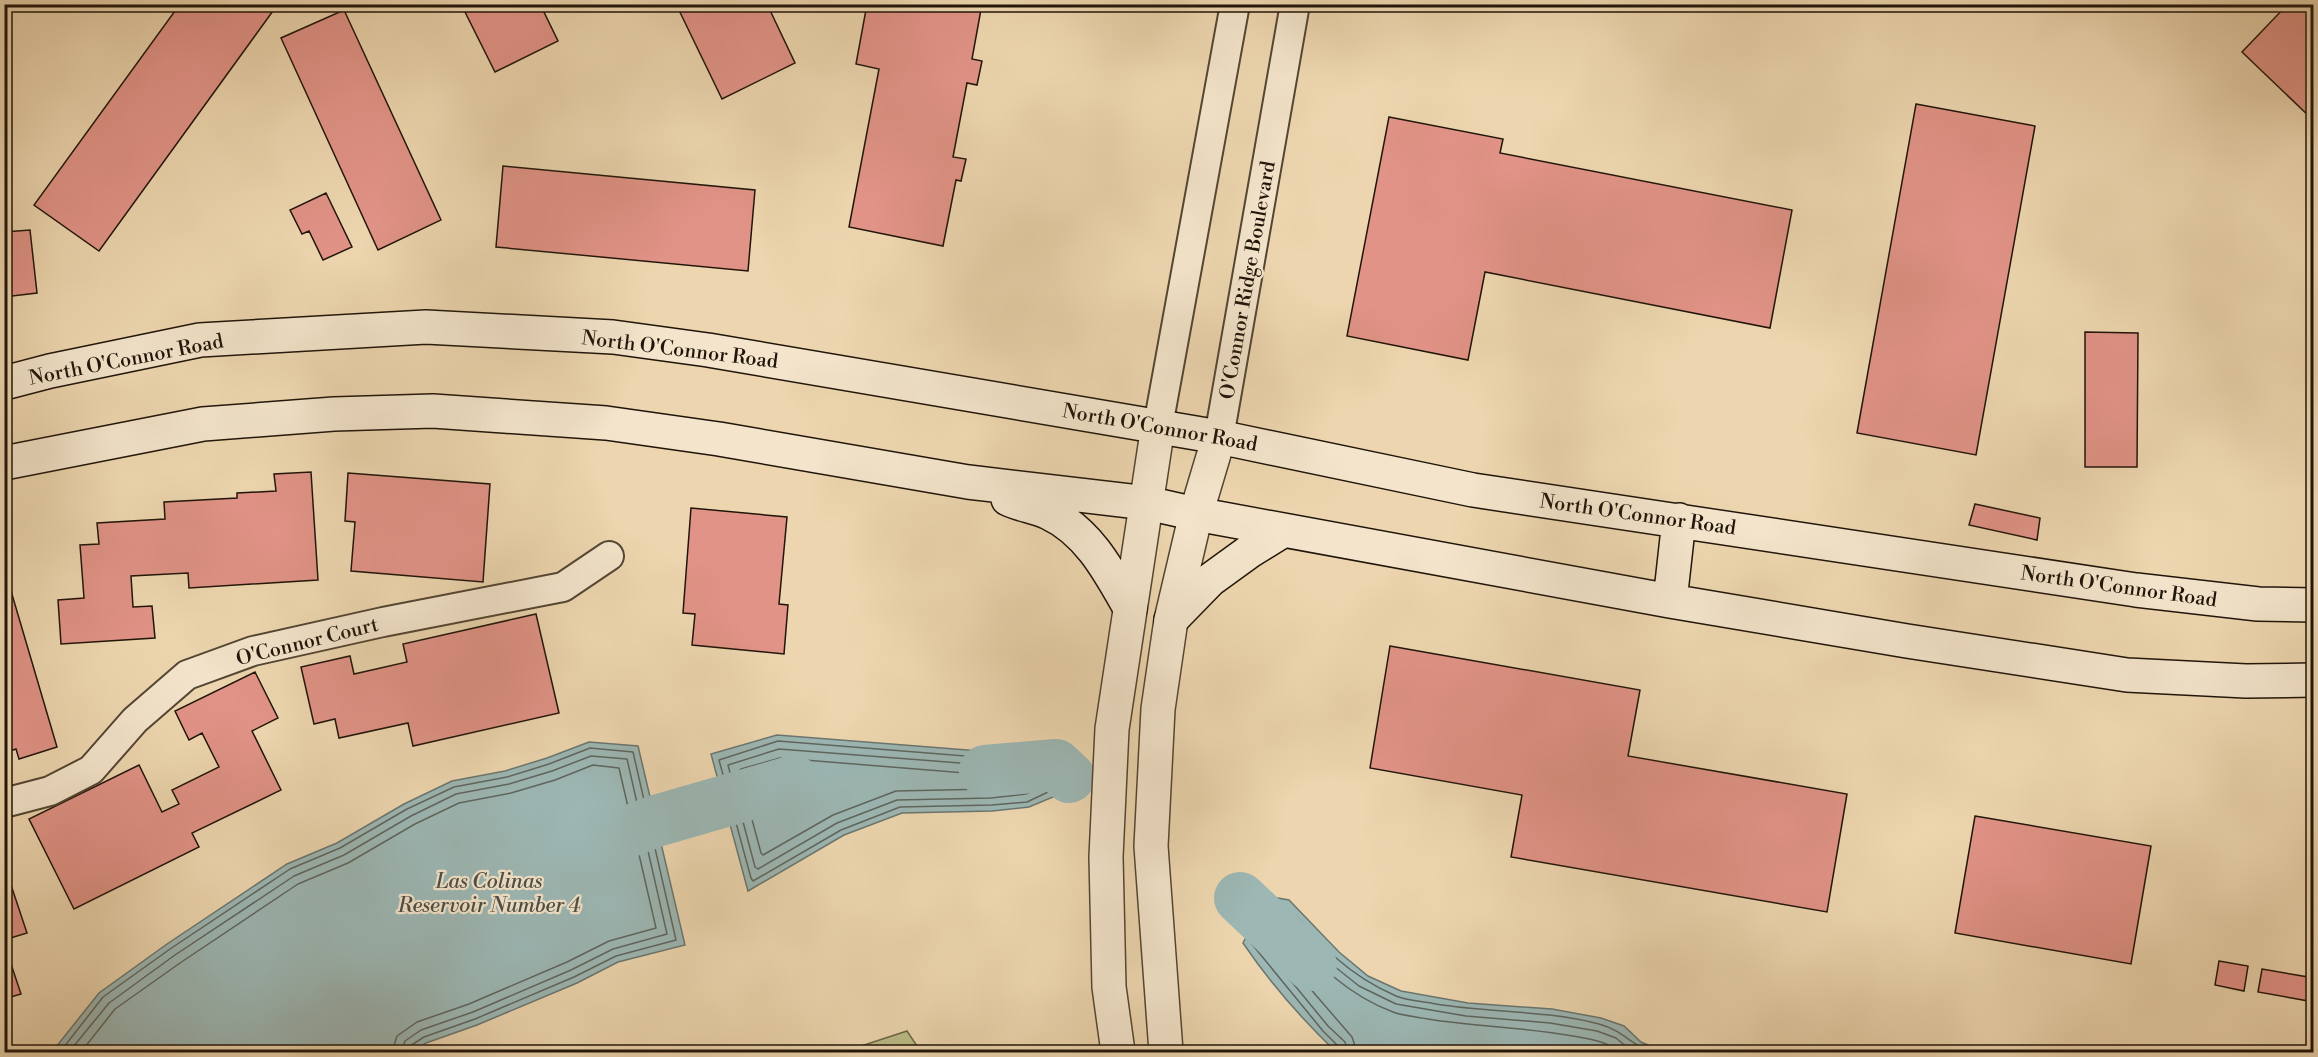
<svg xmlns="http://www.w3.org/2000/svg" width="2318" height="1057" viewBox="0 0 2318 1057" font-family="'Libre Bodoni',serif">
  <rect width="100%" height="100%" fill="#edd6af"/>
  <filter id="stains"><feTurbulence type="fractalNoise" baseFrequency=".00333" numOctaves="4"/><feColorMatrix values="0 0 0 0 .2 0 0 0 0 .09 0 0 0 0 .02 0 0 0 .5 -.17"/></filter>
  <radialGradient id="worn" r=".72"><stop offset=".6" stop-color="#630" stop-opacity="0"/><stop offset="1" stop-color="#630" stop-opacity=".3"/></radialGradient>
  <path fill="#bbbd88" stroke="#6e6949" stroke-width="1.5" d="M 907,1031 L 921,1052 L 843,1052 Z"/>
  <path fill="#9cb7b4" stroke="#6a7670" stroke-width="1.5" d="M 777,735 L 1043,756 L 1056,765 L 1053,797 L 1029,807 L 992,811 L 902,813 L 844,835 L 748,891 L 711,754 Z
    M 589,742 L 638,746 L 685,945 L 618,962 L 577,983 L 477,1025 L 426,1043 L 411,1052 L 52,1052 L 99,993 L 167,944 L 287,864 L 337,843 L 404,804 L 452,781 L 505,771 L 547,758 Z
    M 1272,897 L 1289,900 L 1339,952 L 1368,976 L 1401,991 L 1468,1003 L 1552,1009 L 1601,1018 L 1624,1026 L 1641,1042 L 1664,1052 L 1336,1052 C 1304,1021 1268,980 1243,943 L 1253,924 Z"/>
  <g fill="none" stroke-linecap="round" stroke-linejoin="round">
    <path stroke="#5e665f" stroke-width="1.5" d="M 778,741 L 1040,762 L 1050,769 L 1048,792 L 1027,802 L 992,805 L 900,807 L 841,830 L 753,881 L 751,878 L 719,760 Z
      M 779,749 L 1038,769 L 1042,773 L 1041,786 L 1026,794 L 991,798 L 897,800 L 837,823 L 758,869 L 755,867 L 728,765 Z
      M 780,758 L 1027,778 L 1030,781 L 1023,785 L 991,789 L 896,791 L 833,815 L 763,855 L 761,853 L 739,771 L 741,769 Z
      M 60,1052 L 103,997 L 170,949 L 290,869 L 340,848 L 407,809 L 454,787 L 507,777 L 549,764 L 590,748 L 633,752 L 676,940 L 616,956 L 574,977 L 475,1019 L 424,1037 L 410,1046 L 409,1052
      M 69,1052 L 109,1003 L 175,955 L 294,876 L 344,855 L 411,816 L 456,794 L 509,784 L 552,771 L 591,756 L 627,759 L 667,934 L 613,949 L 571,970 L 473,1012 L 421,1030 L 405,1041 L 401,1052
      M 81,1052 L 115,1009 L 180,963 L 298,884 L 348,863 L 415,824 L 459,803 L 511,793 L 555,780 L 593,765 L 619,768 L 656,928 L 609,941 L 567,962 L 469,1004 L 417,1022 L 397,1036 L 392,1052
      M 1340,1052 L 1339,1047 L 1323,1031 L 1251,943 L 1258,927 L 1274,904 C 1294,906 1319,943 1335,957 C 1353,973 1373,986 1396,996 C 1408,1001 1423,1001 1436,1004 C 1490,1013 1546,1010 1599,1024 C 1621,1030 1630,1043 1650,1052
      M 1348,1052 L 1345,1042 L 1328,1026 L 1260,943 L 1264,930 L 1277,912 L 1282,913 L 1329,962 L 1359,986 L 1396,1004 L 1466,1016 L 1550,1023 L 1597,1031 L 1616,1038 L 1633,1052
      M 1357,1052 L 1352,1037 L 1270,942 L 1279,926 L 1282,926 C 1314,961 1347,995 1393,1012 C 1404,1016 1417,1017 1428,1019 C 1476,1027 1525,1027 1573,1036 C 1590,1039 1606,1041 1619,1052"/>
    <path stroke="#9cb7b4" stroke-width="52" d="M 985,771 L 1056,765 L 1069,777
      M 589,847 L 656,821 L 794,781
      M 1240,898 L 1311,965"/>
  </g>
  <path fill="#e19387" stroke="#20150a" stroke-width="1.5" d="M 180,4 L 278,4 L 99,251 L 34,205 Z
    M 461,4 L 540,4 L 558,41 L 495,72 Z
    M 676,4 L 767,4 L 795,63 L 722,99 Z
    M 867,4 L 982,4 L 972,59 L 982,61 L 977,85 L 967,83 L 953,157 L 966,159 L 961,181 L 956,180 L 943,246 L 849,227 L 879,69 L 856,64 Z
    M 2288,4 L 2314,4 L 2314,117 L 2312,119 L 2242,52 Z
    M 344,10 L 441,220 L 378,250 L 281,38 Z
    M 1916,104 L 2035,126 L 1976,455 L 1857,433 Z
    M 1389,117 L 1503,139 L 1500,153 L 1792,210 L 1770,328 L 1485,272 L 1468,360 L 1347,336 Z
    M 503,166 L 755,190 L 748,271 L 496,247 Z
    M 326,193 L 352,247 L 323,260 L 309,231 L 302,234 L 290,210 Z
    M 30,230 L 37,293 L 4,297 L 4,232 Z
    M 2085,332 L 2138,333 L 2137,467 L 2085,467 Z
    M 311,472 L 318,580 L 189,588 L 188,573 L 131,576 L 133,607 L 152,606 L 155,638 L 61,644 L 58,600 L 84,598 L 80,545 L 99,544 L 97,523 L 165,519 L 164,502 L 237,498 L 237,493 L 276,491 L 274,474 Z
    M 348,473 L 490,484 L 483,582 L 351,571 L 355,522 L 345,521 Z
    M 1975,504 L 2040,518 L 2037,540 L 1969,525 Z
    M 691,508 L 787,517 L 779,604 L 788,605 L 784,654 L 692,645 L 695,614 L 683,613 Z
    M 11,591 L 57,747 L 19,759 L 16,749 L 4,753 L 4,592 Z
    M 536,614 L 559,713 L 413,746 L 408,723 L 339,738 L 335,719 L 314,724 L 301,667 L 350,656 L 354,674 L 407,662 L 403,644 Z
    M 1390,646 L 1640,690 L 1628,756 L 1847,794 L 1827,912 L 1511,857 L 1522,795 L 1370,768 Z
    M 255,672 L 278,718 L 252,731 L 281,790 L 192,833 L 199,847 L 74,909 L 29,819 L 139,765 L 162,812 L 179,804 L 172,790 L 219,767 L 202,733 L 189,740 L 175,711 Z
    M 2314,787 L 2314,822 L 2307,821 Z
    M 1975,816 L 2151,846 L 2131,964 L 1955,933 Z
    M 4,864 L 27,933 L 4,940 Z
    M 4,943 L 21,994 L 4,999 Z
    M 2219,961 L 2248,966 L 2244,991 L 2215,985 Z
    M 2262,969 L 2314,978 L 2314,1002 L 2258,992 Z"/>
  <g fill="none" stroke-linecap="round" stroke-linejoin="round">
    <g stroke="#534533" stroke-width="32">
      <path id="minor" d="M 1158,426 L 1235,4
        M 1219,437 L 1295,4
        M 4,803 L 50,791 L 91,770 L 135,720 L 187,675 L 253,651 L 383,622 L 563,587 L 609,556"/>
    </g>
    <g stroke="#534533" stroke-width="36">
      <path id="tertiary" d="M 1118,1052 L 1109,987 L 1106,857 L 1112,729 L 1158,426
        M 1166,1052 L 1151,846 L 1158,709 L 1171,620 L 1196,514 L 1219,437"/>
    </g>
    <g stroke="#20150a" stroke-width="36">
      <path id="secondary" d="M 4,383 L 50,371 L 200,340 L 426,327 L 613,337 L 708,350 L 1219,437 L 1473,490 L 2136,590 L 2258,604 L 2314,605
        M 4,463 L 203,424 L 334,414 L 433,411 L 606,423 L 719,439 L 968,482 L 1147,503 L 1196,514 L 1670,601 L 1907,641 L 2127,675 L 2246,681 L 2314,680
        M 1008,499 C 1021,505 1036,507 1049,513 C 1089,532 1109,571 1130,608
        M 1670,601 L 1679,520
        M 1171,620 L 1210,580 L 1250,551 L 1284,530"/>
    </g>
    <use href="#minor" stroke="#f3e4cb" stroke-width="28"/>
    <use href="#tertiary" stroke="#f3e4cb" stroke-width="33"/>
    <use href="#secondary" stroke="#f3e4cb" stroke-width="33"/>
  </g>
  <g text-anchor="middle" stroke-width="4.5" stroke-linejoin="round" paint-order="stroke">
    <g font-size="20" fill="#20150a" stroke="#f3e4cb">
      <text transform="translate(1247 280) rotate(-80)" y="7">O'Connor Ridge Boulevard</text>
      <text transform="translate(680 349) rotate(7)" y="7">North O'Connor Road</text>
      <text transform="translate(126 359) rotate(-11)" y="7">North O'Connor Road</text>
      <text transform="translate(1160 427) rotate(10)" y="7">North O'Connor Road</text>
      <text transform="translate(1638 514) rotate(8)" y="7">North O'Connor Road</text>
      <text transform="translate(2119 586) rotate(8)" y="7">North O'Connor Road</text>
      <text transform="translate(307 641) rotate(-14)" y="7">O'Connor Court</text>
    </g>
    <g font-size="21" font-style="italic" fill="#4b4e46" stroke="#f3e4cb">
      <text x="489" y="888">Las Colinas<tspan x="489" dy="24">Reservoir Number 4</tspan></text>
    </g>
  </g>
  <rect width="2318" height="1057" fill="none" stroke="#edd6af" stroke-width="24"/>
  <rect x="6" y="6" width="2306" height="1045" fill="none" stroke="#20150a" stroke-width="3"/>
  <rect x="12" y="12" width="2294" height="1033" fill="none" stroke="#20150a" stroke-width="1.5"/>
  <rect width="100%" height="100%" filter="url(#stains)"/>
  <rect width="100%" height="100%" fill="url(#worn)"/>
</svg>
